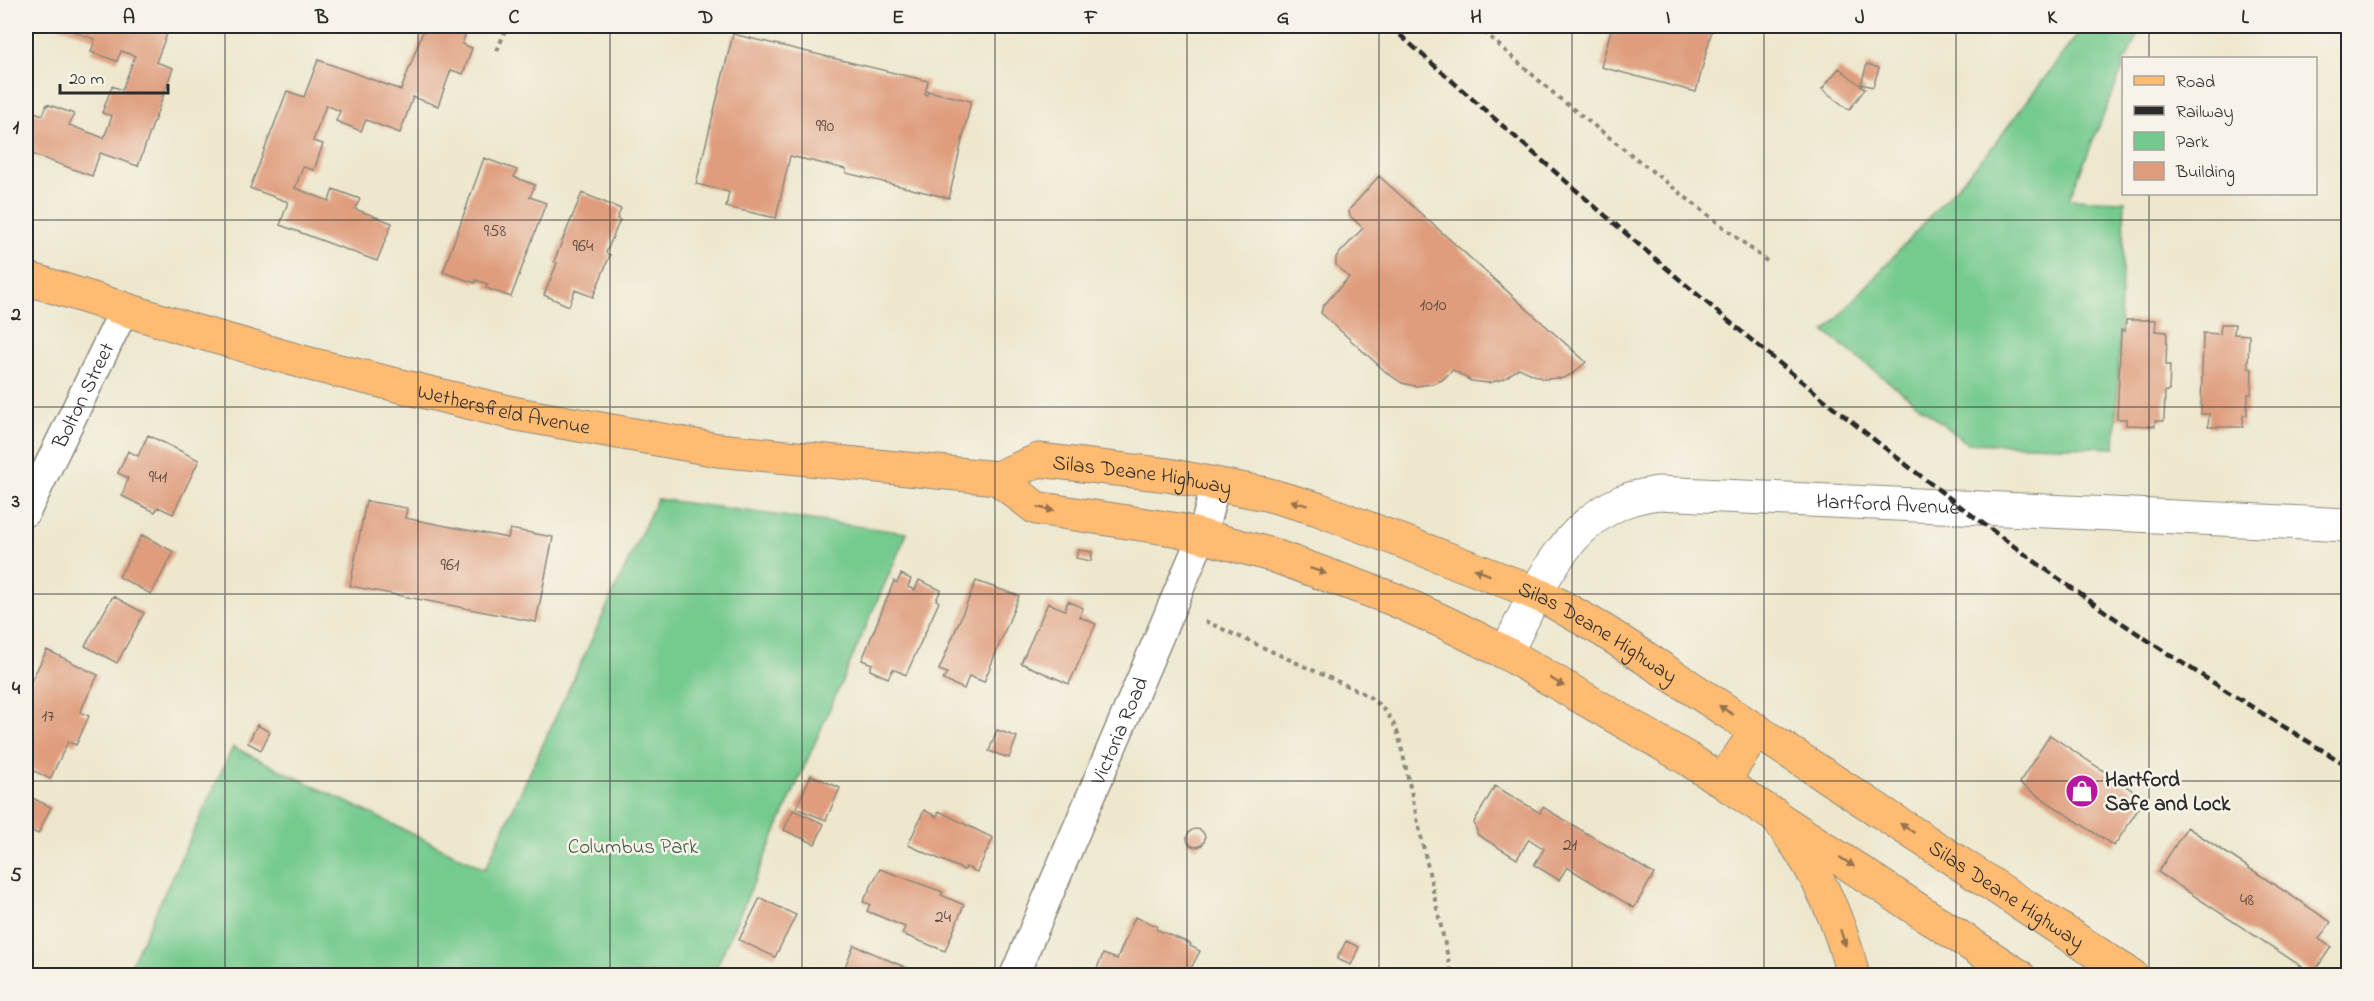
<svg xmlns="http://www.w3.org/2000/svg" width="2374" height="1001" viewBox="0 0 2374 1001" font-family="'Indie Flower',sans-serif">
  <rect width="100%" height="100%" fill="#f7f3e8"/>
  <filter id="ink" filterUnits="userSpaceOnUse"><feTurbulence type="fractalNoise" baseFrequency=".0167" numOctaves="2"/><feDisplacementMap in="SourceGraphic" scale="12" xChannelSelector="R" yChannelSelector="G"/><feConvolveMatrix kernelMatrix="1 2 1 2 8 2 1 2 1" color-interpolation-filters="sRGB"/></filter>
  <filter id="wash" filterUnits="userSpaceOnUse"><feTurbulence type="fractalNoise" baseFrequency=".008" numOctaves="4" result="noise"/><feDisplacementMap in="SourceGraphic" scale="24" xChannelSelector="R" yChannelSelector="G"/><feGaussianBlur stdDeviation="1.35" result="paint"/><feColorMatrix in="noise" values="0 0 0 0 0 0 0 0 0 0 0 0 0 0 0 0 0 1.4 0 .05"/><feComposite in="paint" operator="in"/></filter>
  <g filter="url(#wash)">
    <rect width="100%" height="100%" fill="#ede7cd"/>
    <path fill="#74ca8e" stroke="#507a5c" stroke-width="1.5" d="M 2084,26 L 2141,26 L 2127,58 L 2124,58 L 2123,68 L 2069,199 L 2125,201 L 2115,448 L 1967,443 L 1825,332 L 1990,150 Z
      M 657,499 L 907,533 L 713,975 L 126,975 L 233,747 L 485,869 Z"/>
    <g id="blocks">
      <path fill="#df9d7d" d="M 57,26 L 170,26 L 156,62 L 173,68 L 138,166 L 100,153 L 92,176 L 26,152 L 26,109 L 43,115 L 47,104 L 74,114 L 69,125 L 104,138 L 112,116 L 102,113 L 112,86 L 122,90 L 135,56 L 121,51 L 117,61 L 91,52 L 95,39 Z
        M 425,26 L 468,26 L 462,44 L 472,48 L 463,74 L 451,70 L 438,106 L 413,97 L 400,133 L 366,120 L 361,131 L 336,121 L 340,111 L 326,105 L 313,141 L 323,144 L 314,170 L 303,167 L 295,188 L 329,201 L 333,189 L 360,199 L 355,209 L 392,223 L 377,261 L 280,225 L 288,202 L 250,188 L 287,91 L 304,97 L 318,60 L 401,90 Z
        M 1612,26 L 1713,26 L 1696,92 L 1601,67 Z
        M 733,34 L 928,81 L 925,94 L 927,95 L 928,91 L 971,101 L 949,198 L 846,173 L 846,169 L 790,156 L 776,218 L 726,207 L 729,192 L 696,184 Z
        M 1867,64 L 1879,68 L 1873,87 L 1861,84 Z
        M 1839,68 L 1865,89 L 1849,110 L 1822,89 Z
        M 484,158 L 517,170 L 514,177 L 535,185 L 530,197 L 546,203 L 511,297 L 486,288 L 488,284 L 476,280 L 475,283 L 443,272 Z
        M 1379,176 L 1586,362 L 1572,374 L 1563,378 L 1543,379 L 1519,368 L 1504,379 L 1488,383 L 1471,381 L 1453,370 L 1442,380 L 1432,384 L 1415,386 L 1402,383 L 1387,373 L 1321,313 L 1323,306 L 1349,277 L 1336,265 L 1336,257 L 1363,228 L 1350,216 L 1349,210 Z
        M 582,193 L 621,209 L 617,219 L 620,220 L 606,253 L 610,255 L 593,297 L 575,290 L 569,306 L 544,295 L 557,263 L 554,261 Z
        M 2126,320 L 2156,320 L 2155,331 L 2167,332 L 2166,365 L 2170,365 L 2169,391 L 2165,391 L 2164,421 L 2155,421 L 2155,426 L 2126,425 L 2126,419 L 2117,419 L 2121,330 L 2125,331 Z
        M 2221,324 L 2235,324 L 2234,334 L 2249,335 L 2248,368 L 2252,369 L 2251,394 L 2248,394 L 2247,415 L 2243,415 L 2243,427 L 2208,427 L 2209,414 L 2201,414 L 2203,333 L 2220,334 Z
        M 148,435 L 199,460 L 173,514 L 158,507 L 155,512 L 122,496 L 128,478 L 118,473 L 128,451 L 138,456 Z
        M 366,501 L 407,508 L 405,518 L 508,538 L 510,529 L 553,537 L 536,622 L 350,586 Z
        M 142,535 L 174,552 L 151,594 L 119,577 Z
        M 1078,550 L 1092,552 L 1091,561 L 1076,558 Z
        M 901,574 L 911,579 L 908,587 L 915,590 L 919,580 L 941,590 L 936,600 L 939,602 L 906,675 L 893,669 L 888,678 L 870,670 L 872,664 L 862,660 L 894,581 L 897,583 Z
        M 976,581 L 1019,596 L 984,682 L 969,676 L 964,689 L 943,680 L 947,673 L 939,670 Z
        M 113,596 L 144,613 L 117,663 L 85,646 Z
        M 1068,601 L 1083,608 L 1080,617 L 1096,624 L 1069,684 L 1021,663 L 1048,603 L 1065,610 Z
        M 47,650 L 98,675 L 80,712 L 89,716 L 76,745 L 68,742 L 50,779 L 26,767 L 26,686 L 28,687 Z
        M 257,725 L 270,732 L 261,750 L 248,743 Z
        M 997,730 L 1017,737 L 1009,758 L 989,751 Z
        M 2050,735 L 2145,799 L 2114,846 L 2019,783 Z
        M 811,775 L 840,788 L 826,820 L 796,808 Z
        M 1495,786 L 1540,813 L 1543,807 L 1654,874 L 1634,908 L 1567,867 L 1559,880 L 1534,865 L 1544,849 L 1529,839 L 1517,859 L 1478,835 L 1474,822 Z
        M 26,795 L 51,807 L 38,834 L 26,828 Z
        M 793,810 L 824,824 L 815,844 L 784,830 Z
        M 924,810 L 937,817 L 939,811 L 993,838 L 977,872 L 966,867 L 964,870 L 908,845 Z
        M 2187,827 L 2331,922 L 2319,939 L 2331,947 L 2313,974 L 2158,872 Z
        M1187 838a9 9 0 1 1 18 0a9 9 0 1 1-18 0Z
        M 880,869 L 943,892 L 941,895 L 964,905 L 945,951 L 902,934 L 905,927 L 867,911 L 870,904 L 863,902 Z
        M 760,898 L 796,915 L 775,957 L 739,940 Z
        M 1135,917 L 1157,926 L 1156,929 L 1191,944 L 1190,946 L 1200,951 L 1190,970 L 1187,968 L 1184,976 L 1094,976 L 1103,954 L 1117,959 Z
        M 1346,941 L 1359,947 L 1351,965 L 1337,959 Z
        M 854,945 L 909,969 L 906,976 L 842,974 Z"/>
    </g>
  </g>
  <g filter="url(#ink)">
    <use href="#blocks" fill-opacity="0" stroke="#8c897c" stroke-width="1.5"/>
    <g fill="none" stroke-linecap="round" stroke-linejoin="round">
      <g stroke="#8c897c" stroke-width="31">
        <g id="minor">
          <path id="s1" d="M 26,512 L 124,310"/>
          <path id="s2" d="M 1014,976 L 1202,536 L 1216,483"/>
        </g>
      </g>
      <g stroke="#8c897c" stroke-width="35">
        <g id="tertiary">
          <path id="s3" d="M 1506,653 C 1535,596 1559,529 1622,502 C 1633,497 1646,495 1658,493 L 2348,525"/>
        </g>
      </g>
      <g stroke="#8c897c" stroke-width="35">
        <g id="primary">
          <path id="s4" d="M 26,278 L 191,330 L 310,364 L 517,414 L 718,450 L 997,478 L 1036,508 L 1179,530 L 1272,555 L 1393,599 L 1446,623 L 1506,653 L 1688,759 L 2019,976"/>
          <path id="s5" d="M 997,478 L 1039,460 L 1168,475 L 1266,494 L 1318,509 L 1513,584 L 1550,600 L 1604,631 L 2132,976"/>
          <path d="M 1723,781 L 1757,730"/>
        </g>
      </g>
      <g stroke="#8c897c" stroke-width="35">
        <path id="motorway" d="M 1774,814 C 1813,862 1839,915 1853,976"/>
      </g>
      <path stroke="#8c897c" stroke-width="4" stroke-dasharray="4.5 4.5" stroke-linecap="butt" d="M 1477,26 L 1559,98 L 1768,262
        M 497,51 L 507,26
        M 1205,621 L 1365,694 C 1383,706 1392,717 1399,737 L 1452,976"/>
      <use href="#minor" stroke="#fff" stroke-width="28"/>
      <use href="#tertiary" stroke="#fff" stroke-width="33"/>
      <use href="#primary" stroke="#ffbb71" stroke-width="33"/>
      <use href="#motorway" stroke="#ffbb71" stroke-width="33"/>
      <path stroke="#2b2b2b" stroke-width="4.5" stroke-dasharray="9 4.5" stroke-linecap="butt" d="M 1390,26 C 1612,223 1834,420 2076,591 C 2164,654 2257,710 2348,766"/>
    </g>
    <defs><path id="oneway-solid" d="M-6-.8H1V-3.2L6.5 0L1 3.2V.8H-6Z" transform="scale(1.5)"/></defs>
    <g fill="#95734e">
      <use href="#oneway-solid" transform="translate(1299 503) rotate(-163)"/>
      <use href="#oneway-solid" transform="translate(1046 509) rotate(11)"/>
      <use href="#oneway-solid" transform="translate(1318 571) rotate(19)"/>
      <use href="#oneway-solid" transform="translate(1482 572) rotate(-158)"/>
      <use href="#oneway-solid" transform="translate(1557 682) rotate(31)"/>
      <use href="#oneway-solid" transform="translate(1726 710) rotate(-147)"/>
      <use href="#oneway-solid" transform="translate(1907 828) rotate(-147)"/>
      <use href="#oneway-solid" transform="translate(1847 862) rotate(33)"/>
      <use href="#oneway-solid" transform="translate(1843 938) rotate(72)"/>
    </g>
  </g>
  <path fill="none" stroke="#2b2b2b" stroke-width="1.5" stroke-opacity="0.55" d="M 225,26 L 225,976M 418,26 L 418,976M 610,26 L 610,976M 802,26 L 802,976M 995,26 L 995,976M 1187,26 L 1187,976M 1379,26 L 1379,976M 1572,26 L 1572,976M 1764,26 L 1764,976M 1956,26 L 1956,976M 2149,26 L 2149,58M 2149,194 L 2149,976M 26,220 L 2348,220M 26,407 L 2348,407M 26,594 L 2348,594M 26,781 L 2348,781"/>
  <defs>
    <g id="shop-disc" transform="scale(1.725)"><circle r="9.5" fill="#b5179e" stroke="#f7f3e8"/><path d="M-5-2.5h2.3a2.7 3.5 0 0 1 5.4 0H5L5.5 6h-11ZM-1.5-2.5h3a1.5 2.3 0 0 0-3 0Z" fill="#fff"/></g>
  </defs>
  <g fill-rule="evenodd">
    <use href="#shop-disc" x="2082" y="791"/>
  </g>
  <g text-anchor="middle" stroke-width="5" stroke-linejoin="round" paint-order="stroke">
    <g font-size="18" fill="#584840">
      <text x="825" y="131">990</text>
      <text x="495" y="236">958</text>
      <text x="583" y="251">964</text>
      <text x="1433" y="310">1010</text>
      <text x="158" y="482">941</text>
      <text x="450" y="570">961</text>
      <text x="48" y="721">17</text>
      <text x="1570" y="850">21</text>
      <text x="2247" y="905">48</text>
      <text x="943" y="922">24</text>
    </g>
    <g font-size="21" fill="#2b2b2b" stroke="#f7f3e8">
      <text dy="7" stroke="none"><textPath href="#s1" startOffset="130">Bolton Street</textPath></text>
      <text dy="7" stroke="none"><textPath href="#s4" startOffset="496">Wethersfield Avenue</textPath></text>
      <text dy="7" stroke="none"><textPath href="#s5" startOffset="150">Silas Deane Highway</textPath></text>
      <text dy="7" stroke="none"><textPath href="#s3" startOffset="462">Hartford Avenue</textPath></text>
      <text dy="7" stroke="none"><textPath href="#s5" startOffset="636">Silas Deane Highway</textPath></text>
      <text dy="7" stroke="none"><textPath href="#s2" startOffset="267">Victoria Road</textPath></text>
      <text dy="7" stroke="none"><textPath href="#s5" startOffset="1122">Silas Deane Highway</textPath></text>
    </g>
    <g font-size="21" font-weight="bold" fill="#2b2b2b" stroke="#f7f3e8" text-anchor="start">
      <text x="2105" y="786">Hartford<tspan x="2105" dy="24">Safe and Lock</tspan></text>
    </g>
    <g font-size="21" fill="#415b49" stroke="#f7f3e8">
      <text x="633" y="853">Columbus Park</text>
    </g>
  </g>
  <rect width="2374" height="1001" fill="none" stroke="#f7f3e8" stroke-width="66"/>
  <rect x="2122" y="57" width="195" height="138" fill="#f7f3e8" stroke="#a5a39c" stroke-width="1.5"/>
  <rect x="2134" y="76" width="30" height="9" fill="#ffbb71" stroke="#a5a39c" stroke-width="1.5"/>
  <text x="2176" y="87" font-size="18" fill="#2b2b2b">Road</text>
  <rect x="2134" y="106" width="30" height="9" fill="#2b2b2b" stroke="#a5a39c" stroke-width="1.5"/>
  <text x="2176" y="117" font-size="18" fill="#2b2b2b">Railway</text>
  <rect x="2134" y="132" width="30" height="18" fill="#74ca8e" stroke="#a5a39c" stroke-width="1.5"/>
  <text x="2176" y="147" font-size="18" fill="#2b2b2b">Park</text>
  <rect x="2134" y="162" width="30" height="18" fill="#df9d7d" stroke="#a5a39c" stroke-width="1.5"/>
  <text x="2176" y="177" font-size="18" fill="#2b2b2b">Building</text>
  <path d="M60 84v9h108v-9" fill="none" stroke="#2b2b2b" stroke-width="3"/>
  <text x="69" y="84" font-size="18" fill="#2b2b2b" stroke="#f7f3e8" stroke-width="4.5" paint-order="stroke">20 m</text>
  <rect x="33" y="33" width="2308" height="935" fill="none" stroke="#2b2b2b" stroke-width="2"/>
  <g font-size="20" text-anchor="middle" font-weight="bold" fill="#2b2b2b">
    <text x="129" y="23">A</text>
    <text x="322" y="23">B</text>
    <text x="514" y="23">C</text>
    <text x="706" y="23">D</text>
    <text x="898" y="23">E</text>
    <text x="1091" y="23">F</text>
    <text x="1283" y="23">G</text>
    <text x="1476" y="23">H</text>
    <text x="1668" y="23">I</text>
    <text x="1860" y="23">J</text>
    <text x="2052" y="23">K</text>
    <text x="2245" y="23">L</text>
    <text x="16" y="133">1</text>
    <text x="16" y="320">2</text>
    <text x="16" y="507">3</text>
    <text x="16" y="694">4</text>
    <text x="16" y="881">5</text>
  </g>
</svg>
